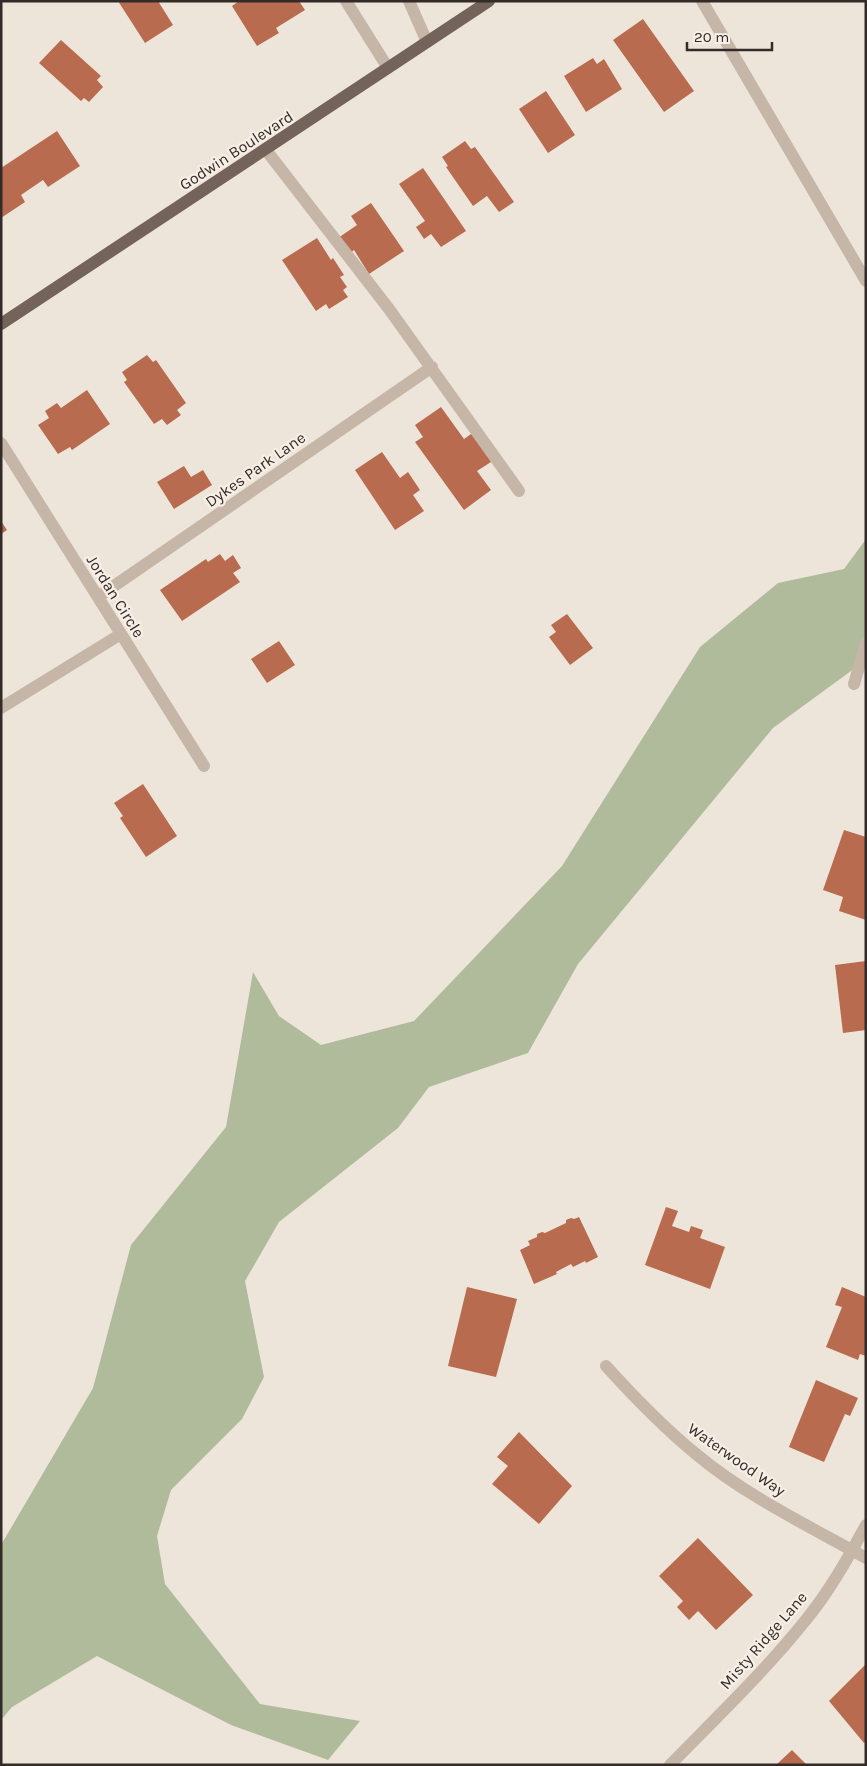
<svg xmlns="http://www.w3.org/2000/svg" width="867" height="1766" viewBox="0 0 867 1766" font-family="Karla,sans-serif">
  <rect width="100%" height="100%" fill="#eee5da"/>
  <path fill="#b0bb9c" d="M 866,539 L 866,660 L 773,728 L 578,964 L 528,1053 L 429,1087 L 398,1128 L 279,1222 L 245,1281 L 264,1377 L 242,1419 L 171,1490 L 157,1536 L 165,1584 L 260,1704 L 360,1721 L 328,1760 L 231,1725 L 97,1656 L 12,1707 L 1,1720 L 1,1545 L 93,1388 L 131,1245 L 226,1127 L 253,972 L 279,1016 L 321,1045 L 414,1021 L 562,866 L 700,647 L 778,583 L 844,569 Z"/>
  <path fill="#b86b4e" d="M 118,1 L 158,1 L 173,25 L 145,43 Z
    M 239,1 L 299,1 L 305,10 L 276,28 L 279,33 L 257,46 L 232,6 Z
    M 643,19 L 694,91 L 664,112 L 613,40 Z
    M 61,40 L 101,76 L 97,80 L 103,87 L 89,102 L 84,98 L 81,101 L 39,63 Z
    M 593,58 L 597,64 L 604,59 L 622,89 L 586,112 L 564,76 Z
    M 546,91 L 575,135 L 548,153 L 519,109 Z
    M 57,131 L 80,166 L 48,187 L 43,180 L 21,195 L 25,202 L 1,218 L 1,168 Z
    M 465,141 L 471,149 L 475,147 L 514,202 L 499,212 L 487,196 L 473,206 L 446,167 L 448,166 L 442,157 Z
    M 423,168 L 466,231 L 441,247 L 431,234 L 424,239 L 416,227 L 425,221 L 399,184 Z
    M 371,203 L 404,251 L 369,274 L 354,250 L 349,254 L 338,238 L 357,225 L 351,216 Z
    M 317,238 L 331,260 L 333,258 L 344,275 L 340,277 L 347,287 L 343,290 L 348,297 L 329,309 L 326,304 L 316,311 L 282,260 Z
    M 147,355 L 153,362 L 156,360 L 186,403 L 177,410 L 181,415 L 167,425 L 162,419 L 154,424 L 124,382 L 127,380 L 122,372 Z
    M 87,390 L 110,424 L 72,450 L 70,447 L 58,454 L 38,425 L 49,418 L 45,411 L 57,403 L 61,408 Z
    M 441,407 L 464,439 L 474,432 L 494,460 L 477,471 L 491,490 L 464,510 L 415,442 L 423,437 L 415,425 Z
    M 382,452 L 400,478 L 408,472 L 420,490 L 413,495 L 424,511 L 395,530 L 355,470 Z
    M 184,466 L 191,477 L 203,470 L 212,485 L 174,509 L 157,482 Z
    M 1,521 L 7,530 L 1,534 Z
    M 220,554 L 225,561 L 233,555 L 241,568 L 233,573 L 240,582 L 182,621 L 160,590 L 206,559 L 208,562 Z
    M 567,614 L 593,648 L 570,665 L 549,637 L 556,632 L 551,625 Z
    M 279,641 L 295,665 L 267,683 L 251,659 Z
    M 143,784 L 177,836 L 146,857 L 120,818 L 123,816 L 114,803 Z
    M 844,830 L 866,837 L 866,920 L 839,911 L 843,897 L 823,890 Z
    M 866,961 L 866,1030 L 843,1033 L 835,965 Z
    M 666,1207 L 678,1211 L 672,1226 L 689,1232 L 691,1226 L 703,1230 L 700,1238 L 725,1247 L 710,1289 L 645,1265 Z
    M 579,1217 L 598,1257 L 586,1263 L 585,1261 L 573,1267 L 571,1264 L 556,1272 L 557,1274 L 534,1284 L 520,1250 L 530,1245 L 528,1241 L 537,1237 L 537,1234 L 542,1232 L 545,1233 L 566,1223 L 566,1220 L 571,1218 L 574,1219 Z
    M 467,1287 L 517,1299 L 496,1377 L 448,1366 Z
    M 842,1287 L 866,1297 L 866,1356 L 860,1354 L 858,1360 L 826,1347 L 842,1307 L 835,1305 Z
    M 816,1380 L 858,1398 L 850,1416 L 845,1414 L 824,1462 L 789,1447 Z
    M 519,1432 L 572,1486 L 539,1524 L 492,1484 L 508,1466 L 497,1457 Z
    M 698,1538 L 753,1595 L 716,1630 L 698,1611 L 689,1620 L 677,1607 L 683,1601 L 659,1576 Z
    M 866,1664 L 866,1741 L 864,1743 L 829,1701 Z
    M 792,1750 L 807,1765 L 776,1765 Z"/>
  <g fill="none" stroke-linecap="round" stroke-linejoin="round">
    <path stroke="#c5b6a8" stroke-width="12" d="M 346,1 L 388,68
      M 409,1 L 427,42
      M 702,1 L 866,281
      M 266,150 L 389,309 L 519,491
      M 1,443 L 204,766
      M 98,597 L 432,367
      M 854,684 L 866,643
      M 1,708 L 121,634
      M 606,1366 C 634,1397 663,1427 696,1454 C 746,1496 809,1526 866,1558
      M 670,1765 C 716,1718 764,1672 805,1621 C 829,1592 848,1558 866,1525"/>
    <path stroke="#73635a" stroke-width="12" d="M 1,324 L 489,1"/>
  </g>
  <g text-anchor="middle" stroke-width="4.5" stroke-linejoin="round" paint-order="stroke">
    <g font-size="16" fill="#322b27" stroke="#f7efe6">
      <text transform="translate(236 150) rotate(-33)" y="6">Godwin Boulevard</text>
      <text transform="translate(255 469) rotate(-35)" y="6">Dykes Park Lane</text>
      <text transform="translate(116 596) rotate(58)" y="6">Jordan Circle</text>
      <text transform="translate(737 1459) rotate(35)" y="6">Waterwood Way</text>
      <text transform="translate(763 1640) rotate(-49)" y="6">Misty Ridge Lane</text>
    </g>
  </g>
  <rect width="867" height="1766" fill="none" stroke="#322b27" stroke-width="5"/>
  <path d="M687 42v8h85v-8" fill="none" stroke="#322b27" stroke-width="2.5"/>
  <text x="694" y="42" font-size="15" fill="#322b27" stroke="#f7efe6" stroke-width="4" paint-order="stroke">20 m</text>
</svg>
